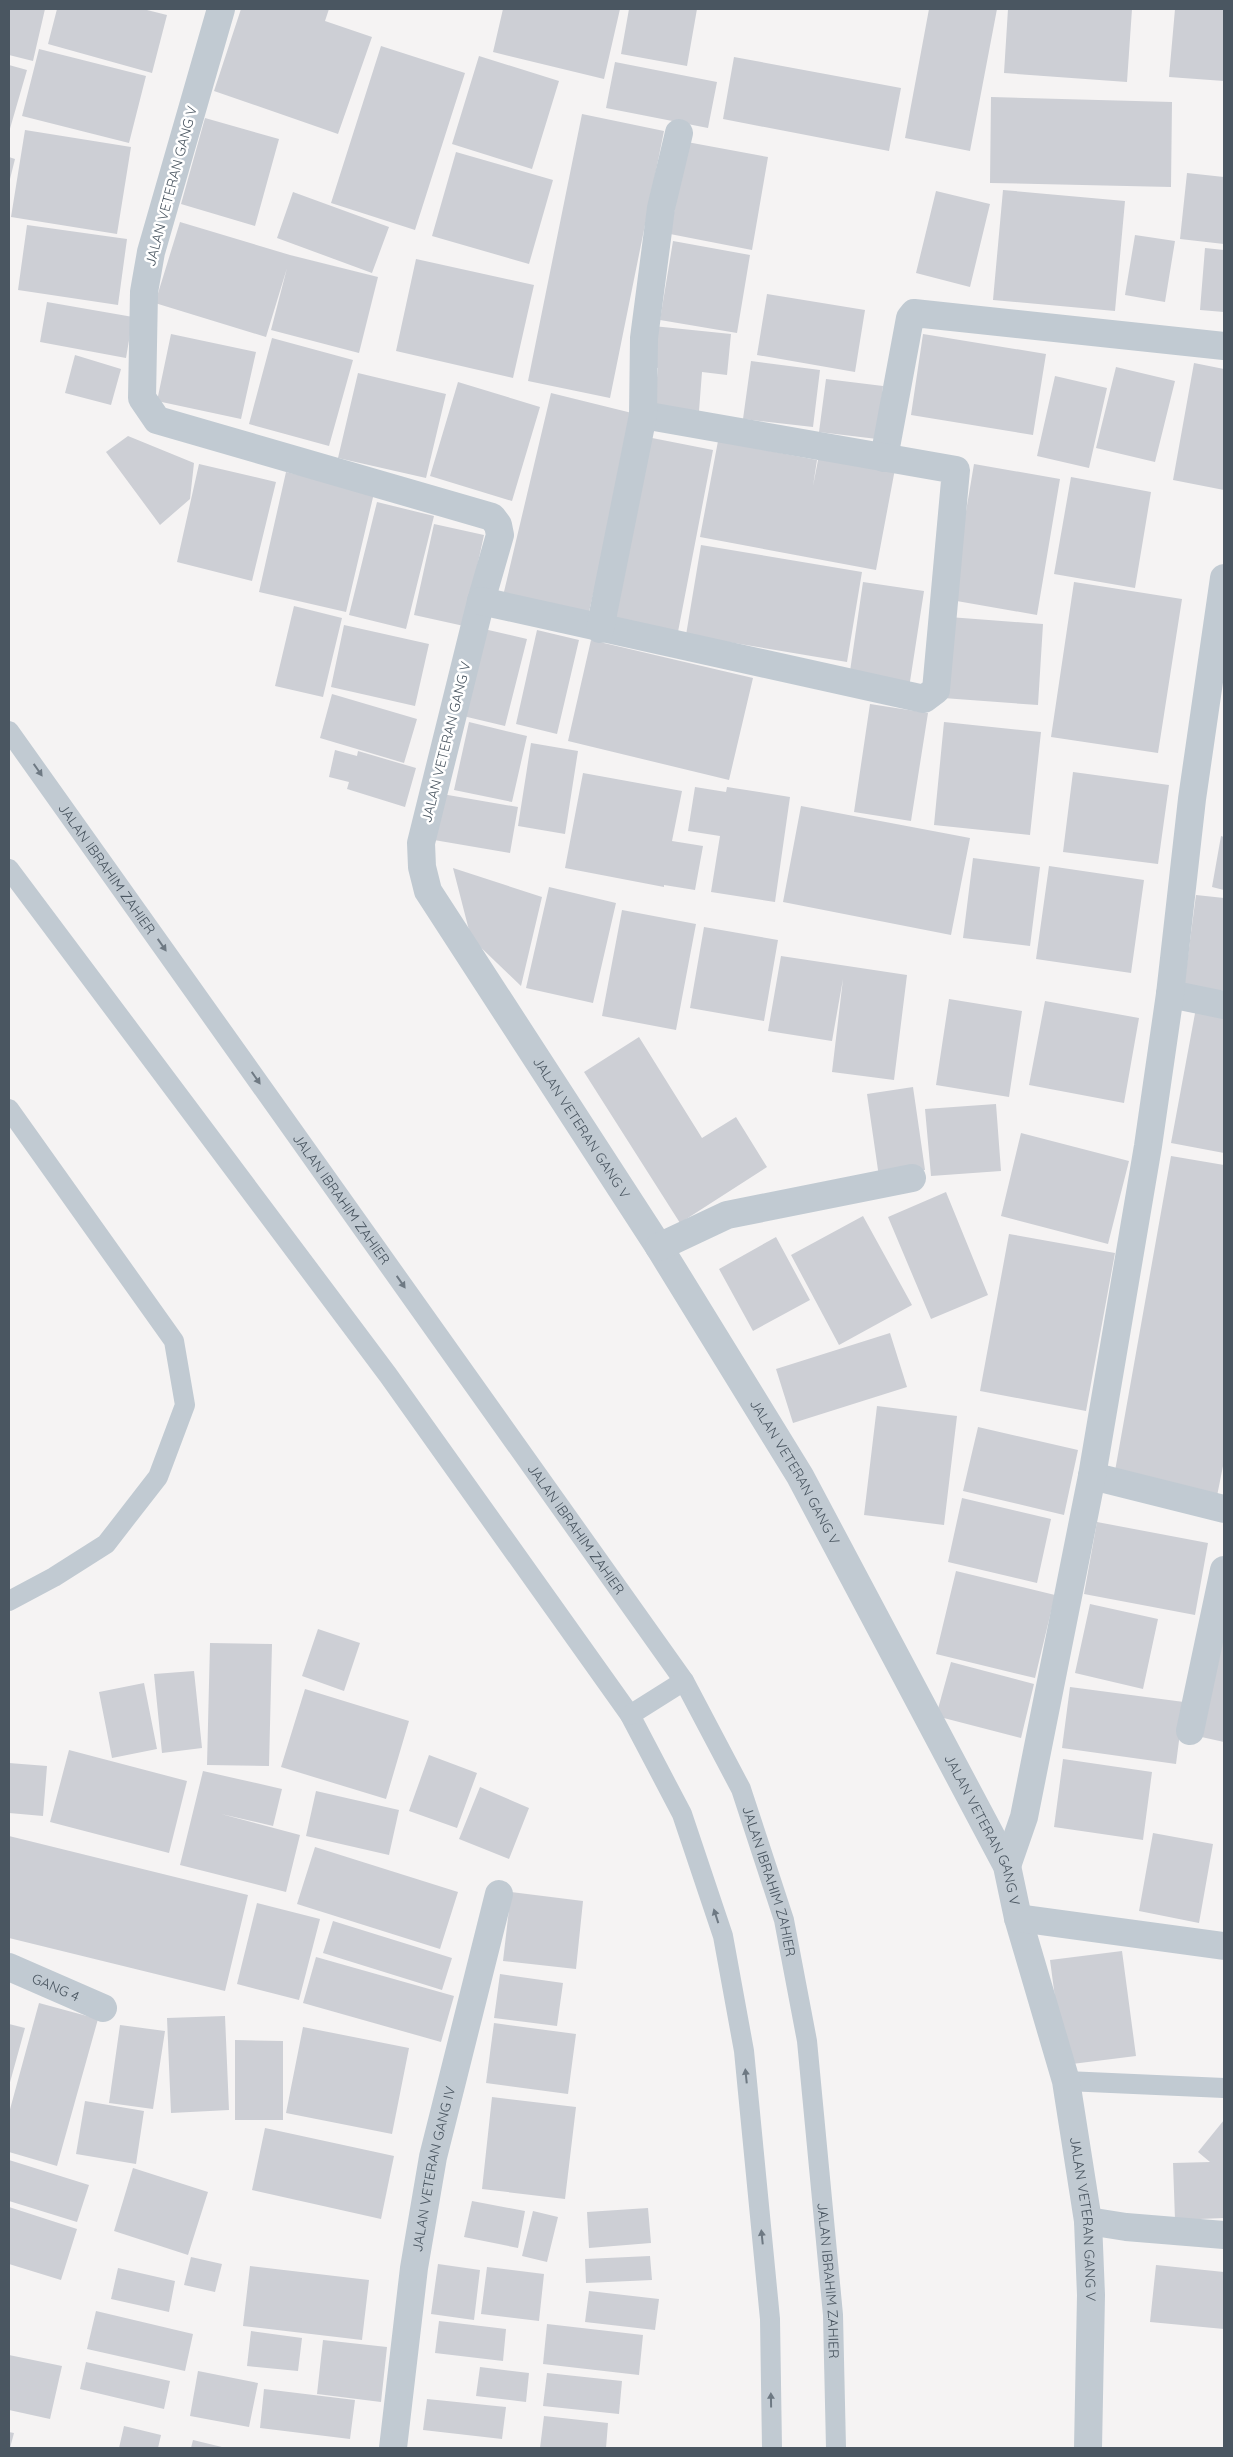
<svg xmlns="http://www.w3.org/2000/svg" width="1233" height="2457" viewBox="0 0 1233 2457" font-family="Quicksand,sans-serif">
  <rect width="100%" height="100%" fill="#f5f3f3"/>
  <path fill="#cdcfd5" d="M 9,9 L 45,9 L 33,61 L 9,55 Z
    M 57,9 L 143,9 L 167,15 L 152,73 L 48,44 Z
    M 241,9 L 329,9 L 325,21 L 372,37 L 338,134 L 214,91 Z
    M 503,9 L 620,9 L 604,79 L 493,52 Z
    M 629,9 L 697,9 L 687,66 L 621,54 Z
    M 929,9 L 997,9 L 970,151 L 905,138 Z
    M 1008,9 L 1132,9 L 1127,82 L 1004,73 Z
    M 1175,9 L 1224,9 L 1224,81 L 1169,77 Z
    M 381,46 L 465,73 L 415,230 L 331,203 Z
    M 39,49 L 146,76 L 129,143 L 22,116 Z
    M 479,56 L 559,81 L 532,169 L 452,144 Z
    M 734,57 L 901,88 L 889,151 L 723,119 Z
    M 615,62 L 717,82 L 708,128 L 606,108 Z
    M 9,65 L 27,70 L 9,132 Z
    M 991,97 L 1172,102 L 1171,187 L 990,183 Z
    M 582,114 L 664,131 L 610,398 L 528,381 Z
    M 205,118 L 279,139 L 255,226 L 181,204 Z
    M 25,130 L 131,147 L 117,234 L 11,217 Z
    M 687,142 L 768,157 L 752,250 L 670,234 Z
    M 456,152 L 553,180 L 529,264 L 432,236 Z
    M 9,157 L 15,159 L 9,183 Z
    M 1187,173 L 1224,177 L 1224,244 L 1180,239 Z
    M 1003,190 L 1125,201 L 1115,311 L 993,300 Z
    M 936,191 L 990,204 L 970,287 L 916,273 Z
    M 293,192 L 389,227 L 372,273 L 277,238 Z
    M 180,222 L 290,255 L 378,277 L 359,353 L 271,330 L 287,268 L 266,337 L 155,303 Z
    M 27,225 L 127,239 L 118,305 L 18,290 Z
    M 1135,235 L 1175,241 L 1165,302 L 1125,295 Z
    M 673,241 L 750,255 L 737,333 L 660,320 Z
    M 1205,248 L 1224,250 L 1224,312 L 1200,310 Z
    M 416,259 L 534,285 L 513,378 L 396,351 Z
    M 767,294 L 865,310 L 855,372 L 757,355 Z
    M 47,302 L 133,317 L 126,358 L 40,342 Z
    M 653,326 L 731,334 L 727,375 L 702,372 L 699,411 L 654,407 L 658,368 L 649,367 Z
    M 171,334 L 256,352 L 241,419 L 157,401 Z
    M 923,334 L 1046,354 L 1033,435 L 911,415 Z
    M 272,338 L 353,360 L 329,446 L 249,424 Z
    M 75,355 L 121,369 L 111,405 L 65,393 Z
    M 751,361 L 820,370 L 813,427 L 743,419 Z
    M 1194,363 L 1224,369 L 1224,490 L 1173,480 Z
    M 1116,367 L 1175,381 L 1155,462 L 1096,448 Z
    M 358,373 L 446,394 L 426,478 L 338,458 Z
    M 1055,376 L 1107,388 L 1089,468 L 1037,456 Z
    M 826,379 L 883,386 L 877,439 L 819,432 Z
    M 458,382 L 540,407 L 512,501 L 430,476 Z
    M 551,393 L 636,414 L 588,616 L 503,596 Z
    M 128,436 L 194,463 L 190,499 L 160,525 L 106,452 Z
    M 647,437 L 713,450 L 677,637 L 611,624 Z
    M 718,441 L 817,460 L 813,486 L 819,455 L 895,469 L 876,570 L 700,537 Z
    M 199,464 L 276,482 L 252,581 L 177,562 Z
    M 974,464 L 1060,479 L 1037,615 L 951,600 Z
    M 286,472 L 374,493 L 346,612 L 259,592 Z
    M 1071,477 L 1151,492 L 1135,588 L 1054,574 Z
    M 377,502 L 434,516 L 406,629 L 349,615 Z
    M 434,524 L 484,535 L 464,626 L 414,615 Z
    M 701,545 L 862,572 L 847,662 L 686,635 Z
    M 863,582 L 924,591 L 909,688 L 849,678 Z
    M 1074,582 L 1182,599 L 1158,753 L 1051,737 Z
    M 294,606 L 342,618 L 323,697 L 275,686 Z
    M 949,617 L 1043,624 L 1038,705 L 943,698 Z
    M 344,625 L 429,644 L 415,706 L 331,687 Z
    M 484,629 L 527,639 L 505,726 L 463,716 Z
    M 537,630 L 579,640 L 557,734 L 516,724 Z
    M 591,640 L 753,678 L 729,780 L 568,741 Z
    M 332,694 L 417,719 L 404,763 L 320,738 Z
    M 870,704 L 928,713 L 911,821 L 854,812 Z
    M 469,722 L 527,736 L 512,802 L 454,790 Z
    M 944,722 L 1041,732 L 1030,835 L 934,825 Z
    M 531,743 L 578,751 L 565,834 L 518,826 Z
    M 335,750 L 357,756 L 358,751 L 416,768 L 405,807 L 347,789 L 349,782 L 329,777 Z
    M 1073,772 L 1169,785 L 1158,864 L 1063,852 Z
    M 583,773 L 682,791 L 672,841 L 703,846 L 695,890 L 664,885 L 664,887 L 565,868 Z
    M 695,787 L 726,792 L 727,787 L 790,797 L 775,902 L 711,892 L 720,836 L 688,831 Z
    M 442,794 L 518,807 L 510,853 L 434,840 Z
    M 801,806 L 970,838 L 951,935 L 783,902 Z
    M 1221,836 L 1224,837 L 1224,890 L 1212,887 Z
    M 973,858 L 1040,867 L 1030,946 L 963,938 Z
    M 1049,866 L 1144,880 L 1131,973 L 1036,959 Z
    M 453,868 L 542,897 L 521,986 L 471,938 Z
    M 549,887 L 616,903 L 593,1003 L 526,988 Z
    M 1196,895 L 1224,898 L 1224,991 L 1184,986 Z
    M 622,910 L 696,924 L 676,1030 L 602,1016 Z
    M 704,927 L 778,940 L 764,1021 L 690,1008 Z
    M 781,956 L 907,975 L 894,1080 L 832,1072 L 843,979 L 832,1041 L 768,1031 Z
    M 949,999 L 1022,1011 L 1009,1097 L 936,1085 Z
    M 1045,1001 L 1139,1018 L 1124,1103 L 1029,1085 Z
    M 1196,1008 L 1224,1014 L 1224,1153 L 1171,1143 Z
    M 639,1037 L 702,1138 L 736,1117 L 767,1167 L 680,1223 L 584,1072 Z
    M 913,1087 L 925,1170 L 879,1177 L 867,1094 Z
    M 996,1104 L 1001,1171 L 931,1176 L 925,1109 Z
    M 1021,1133 L 1129,1161 L 1108,1244 L 1001,1216 Z
    M 1171,1156 L 1224,1165 L 1224,1461 L 1217,1496 L 1115,1471 Z
    M 946,1192 L 988,1295 L 931,1319 L 888,1217 Z
    M 863,1216 L 912,1305 L 839,1345 L 791,1255 Z
    M 1009,1234 L 1115,1253 L 1086,1411 L 980,1391 Z
    M 776,1237 L 810,1300 L 753,1331 L 719,1269 Z
    M 890,1333 L 907,1387 L 793,1423 L 776,1369 Z
    M 877,1406 L 957,1416 L 944,1525 L 864,1515 Z
    M 978,1427 L 1078,1450 L 1064,1515 L 963,1491 Z
    M 962,1498 L 1051,1519 L 1037,1583 L 948,1562 Z
    M 1097,1522 L 1208,1543 L 1195,1615 L 1084,1594 Z
    M 956,1571 L 1055,1595 L 1035,1678 L 936,1654 Z
    M 1090,1604 L 1158,1619 L 1143,1689 L 1075,1673 Z
    M 1224,1604 L 1224,1742 L 1197,1736 Z
    M 318,1629 L 360,1643 L 344,1691 L 302,1676 Z
    M 210,1643 L 272,1644 L 269,1766 L 207,1765 Z
    M 951,1662 L 1034,1684 L 1021,1738 L 936,1716 Z
    M 194,1671 L 202,1748 L 162,1753 L 154,1674 Z
    M 144,1683 L 157,1749 L 112,1758 L 99,1692 Z
    M 1070,1687 L 1184,1702 L 1176,1764 L 1062,1748 Z
    M 305,1689 L 409,1721 L 386,1799 L 281,1767 Z
    M 69,1750 L 187,1781 L 169,1853 L 50,1822 Z
    M 429,1755 L 477,1773 L 457,1828 L 409,1811 Z
    M 1063,1759 L 1152,1772 L 1143,1840 L 1054,1827 Z
    M 9,1763 L 47,1766 L 43,1816 L 9,1813 Z
    M 203,1771 L 282,1789 L 273,1826 L 221,1814 L 300,1835 L 286,1892 L 180,1865 Z
    M 480,1787 L 529,1808 L 509,1859 L 459,1839 Z
    M 316,1791 L 399,1810 L 389,1855 L 306,1836 Z
    M 1153,1833 L 1213,1844 L 1199,1923 L 1139,1911 Z
    M 9,1836 L 248,1895 L 225,1991 L 9,1938 Z
    M 315,1847 L 458,1892 L 440,1949 L 297,1904 Z
    M 511,1892 L 583,1901 L 576,1969 L 503,1961 Z
    M 257,1903 L 320,1919 L 299,2000 L 237,1984 Z
    M 333,1921 L 452,1958 L 442,1990 L 323,1953 Z
    M 1122,1951 L 1136,2056 L 1064,2065 L 1050,1960 Z
    M 316,1957 L 454,1996 L 441,2042 L 303,2003 Z
    M 500,1974 L 563,1983 L 557,2026 L 494,2018 Z
    M 39,2003 L 98,2019 L 57,2166 L 9,2152 L 9,2113 Z
    M 225,2016 L 229,2110 L 171,2113 L 167,2018 Z
    M 494,2023 L 576,2034 L 568,2094 L 486,2083 Z
    M 9,2024 L 25,2028 L 9,2086 Z
    M 120,2025 L 165,2031 L 153,2109 L 109,2103 Z
    M 303,2027 L 409,2048 L 392,2134 L 286,2113 Z
    M 235,2040 L 283,2041 L 283,2120 L 235,2120 Z
    M 492,2097 L 576,2107 L 565,2199 L 482,2189 Z
    M 85,2101 L 144,2111 L 136,2164 L 76,2154 Z
    M 1224,2120 L 1224,2218 L 1175,2220 L 1173,2163 L 1210,2162 L 1198,2152 Z
    M 265,2128 L 394,2156 L 381,2219 L 252,2190 Z
    M 9,2160 L 89,2185 L 77,2222 L 9,2201 Z
    M 133,2168 L 208,2192 L 188,2255 L 114,2231 Z
    M 472,2201 L 525,2211 L 518,2248 L 464,2237 Z
    M 9,2207 L 77,2229 L 61,2280 L 9,2264 Z
    M 648,2208 L 651,2243 L 589,2248 L 587,2212 Z
    M 533,2211 L 558,2217 L 547,2262 L 522,2256 Z
    M 650,2256 L 652,2280 L 586,2283 L 585,2259 Z
    M 191,2257 L 222,2264 L 215,2292 L 184,2285 Z
    M 438,2264 L 480,2270 L 474,2320 L 431,2314 Z
    M 1156,2265 L 1224,2272 L 1224,2329 L 1150,2322 Z
    M 250,2266 L 369,2280 L 362,2340 L 243,2326 Z
    M 487,2267 L 544,2274 L 539,2321 L 481,2314 Z
    M 118,2268 L 175,2281 L 169,2312 L 111,2299 Z
    M 589,2291 L 659,2299 L 655,2330 L 585,2322 Z
    M 96,2311 L 193,2334 L 185,2371 L 87,2349 Z
    M 439,2321 L 506,2329 L 503,2361 L 435,2353 Z
    M 547,2324 L 643,2335 L 639,2375 L 543,2364 Z
    M 251,2331 L 302,2338 L 298,2371 L 247,2366 Z
    M 323,2340 L 387,2347 L 381,2402 L 317,2394 Z
    M 9,2355 L 62,2366 L 50,2419 L 9,2410 Z
    M 86,2362 L 170,2381 L 164,2409 L 80,2389 Z
    M 480,2367 L 529,2373 L 526,2402 L 476,2396 Z
    M 198,2371 L 258,2383 L 249,2427 L 190,2416 Z
    M 547,2373 L 622,2381 L 619,2414 L 543,2406 Z
    M 264,2389 L 355,2400 L 350,2439 L 260,2428 Z
    M 427,2399 L 506,2407 L 502,2439 L 423,2430 Z
    M 544,2416 L 608,2423 L 606,2448 L 540,2448 Z
    M 124,2426 L 161,2435 L 158,2448 L 119,2448 Z
    M 9,2432 L 14,2433 L 10,2448 L 9,2448 Z
    M 193,2440 L 226,2448 L 191,2448 Z"/>
  <g fill="none" stroke-linecap="round" stroke-linejoin="round">
    <g stroke="#c1cad2" stroke-width="20">
      <path id="s1" d="M 9,731 L 684,1681 L 741,1789 L 784,1920 L 807,2041 L 833,2315 L 836,2448"/>
      <path d="M 9,869 L 388,1375 L 630,1715 L 682,1814 L 723,1936 L 744,2051 L 770,2319 L 772,2448"/>
      <path d="M 9,1109 L 174,1341 L 185,1405 L 158,1477 L 106,1544 L 54,1577 L 9,1601"/>
      <path d="M 630,1715 L 684,1681"/>
      <path d="M 1066,2081 L 1224,2088"/>
    </g>
    <g stroke="#c1cad2" stroke-width="28">
      <path id="s2" d="M 221,9 L 151,252 L 144,292 L 142,398 L 157,420 L 492,517 L 498,525 L 500,535 L 481,601 L 421,843 L 422,867 L 428,891 L 659,1247 L 800,1476 L 1007,1866 L 1018,1918 L 1066,2081 L 1088,2221 L 1091,2295 L 1088,2448"/>
      <path d="M 884,458 L 910,318 L 914,313 L 1224,346"/>
      <path d="M 481,601 L 924,699 L 936,690 L 956,470 L 643,415"/>
      <path d="M 600,629 L 643,415 L 644,338 L 661,208 L 679,133"/>
      <path d="M 1170,994 L 1224,1005"/>
      <path d="M 659,1247 L 727,1215 L 912,1178"/>
      <path d="M 1092,1476 L 1224,1509"/>
      <path d="M 1190,1731 L 1224,1570"/>
      <path d="M 1007,1866 L 1024,1817 L 1092,1476 L 1148,1146 L 1170,994 L 1192,799 L 1224,578"/>
      <path d="M 1018,1918 L 1224,1946"/>
      <path id="s3" d="M 9,1967 L 103,2008"/>
      <path d="M 1088,2221 L 1126,2227 L 1224,2235"/>
      <path id="s4" d="M 393,2448 L 414,2268 L 433,2157 L 499,1894"/>
    </g>
  </g>
  <defs><path id="oneway-solid" d="M-6-.8H1V-3.2L6.5 0L1 3.2V.8H-6Z" transform="scale(1.25)"/></defs>
  <g fill="#6e7983">
    <use href="#oneway-solid" transform="translate(38 770) rotate(55)"/>
    <use href="#oneway-solid" transform="translate(162 945) rotate(55)"/>
    <use href="#oneway-solid" transform="translate(256 1078) rotate(55)"/>
    <use href="#oneway-solid" transform="translate(401 1282) rotate(55)"/>
    <use href="#oneway-solid" transform="translate(716 1916) rotate(-108)"/>
    <use href="#oneway-solid" transform="translate(746 2076) rotate(-96)"/>
    <use href="#oneway-solid" transform="translate(762 2237) rotate(-96)"/>
    <use href="#oneway-solid" transform="translate(771 2400) rotate(-91)"/>
  </g>
  <g text-anchor="middle" stroke-width="5" stroke-linejoin="round" paint-order="stroke">
    <g font-size="14" fill="#4a5661" stroke="#fff">
      <text transform="translate(171 186) rotate(-75)" y="5">JALAN VETERAN GANG V</text>
      <text transform="translate(446 742) rotate(-76)" y="5">JALAN VETERAN GANG V</text>
      <text dy="5" stroke="none"><textPath href="#s1" startOffset="169">JALAN IBRAHIM ZAHIER</textPath></text>
      <text dy="5" stroke="none"><textPath href="#s2" startOffset="1444">JALAN VETERAN GANG V</textPath></text>
      <text dy="5" stroke="none"><textPath href="#s1" startOffset="574">JALAN IBRAHIM ZAHIER</textPath></text>
      <text dy="5" stroke="none"><textPath href="#s2" startOffset="1849">JALAN VETERAN GANG V</textPath></text>
      <text dy="5" stroke="none"><textPath href="#s1" startOffset="979">JALAN IBRAHIM ZAHIER</textPath></text>
      <text dy="5" stroke="none"><textPath href="#s2" startOffset="2254">JALAN VETERAN GANG V</textPath></text>
      <text dy="5" stroke="none"><textPath href="#s1" startOffset="1384">JALAN IBRAHIM ZAHIER</textPath></text>
      <text dy="5" stroke="none"><textPath href="#s3" startOffset="51">GANG 4</textPath></text>
      <text dy="5" stroke="none"><textPath href="#s4" startOffset="282">JALAN VETERAN GANG IV</textPath></text>
      <text dy="5" stroke="none"><textPath href="#s2" startOffset="2659">JALAN VETERAN GANG V</textPath></text>
      <text dy="5" stroke="none"><textPath href="#s1" startOffset="1789">JALAN IBRAHIM ZAHIER</textPath></text>
    </g>
  </g>
  <rect width="1233" height="2457" fill="none" stroke="#4a5661" stroke-width="20"/>
</svg>
